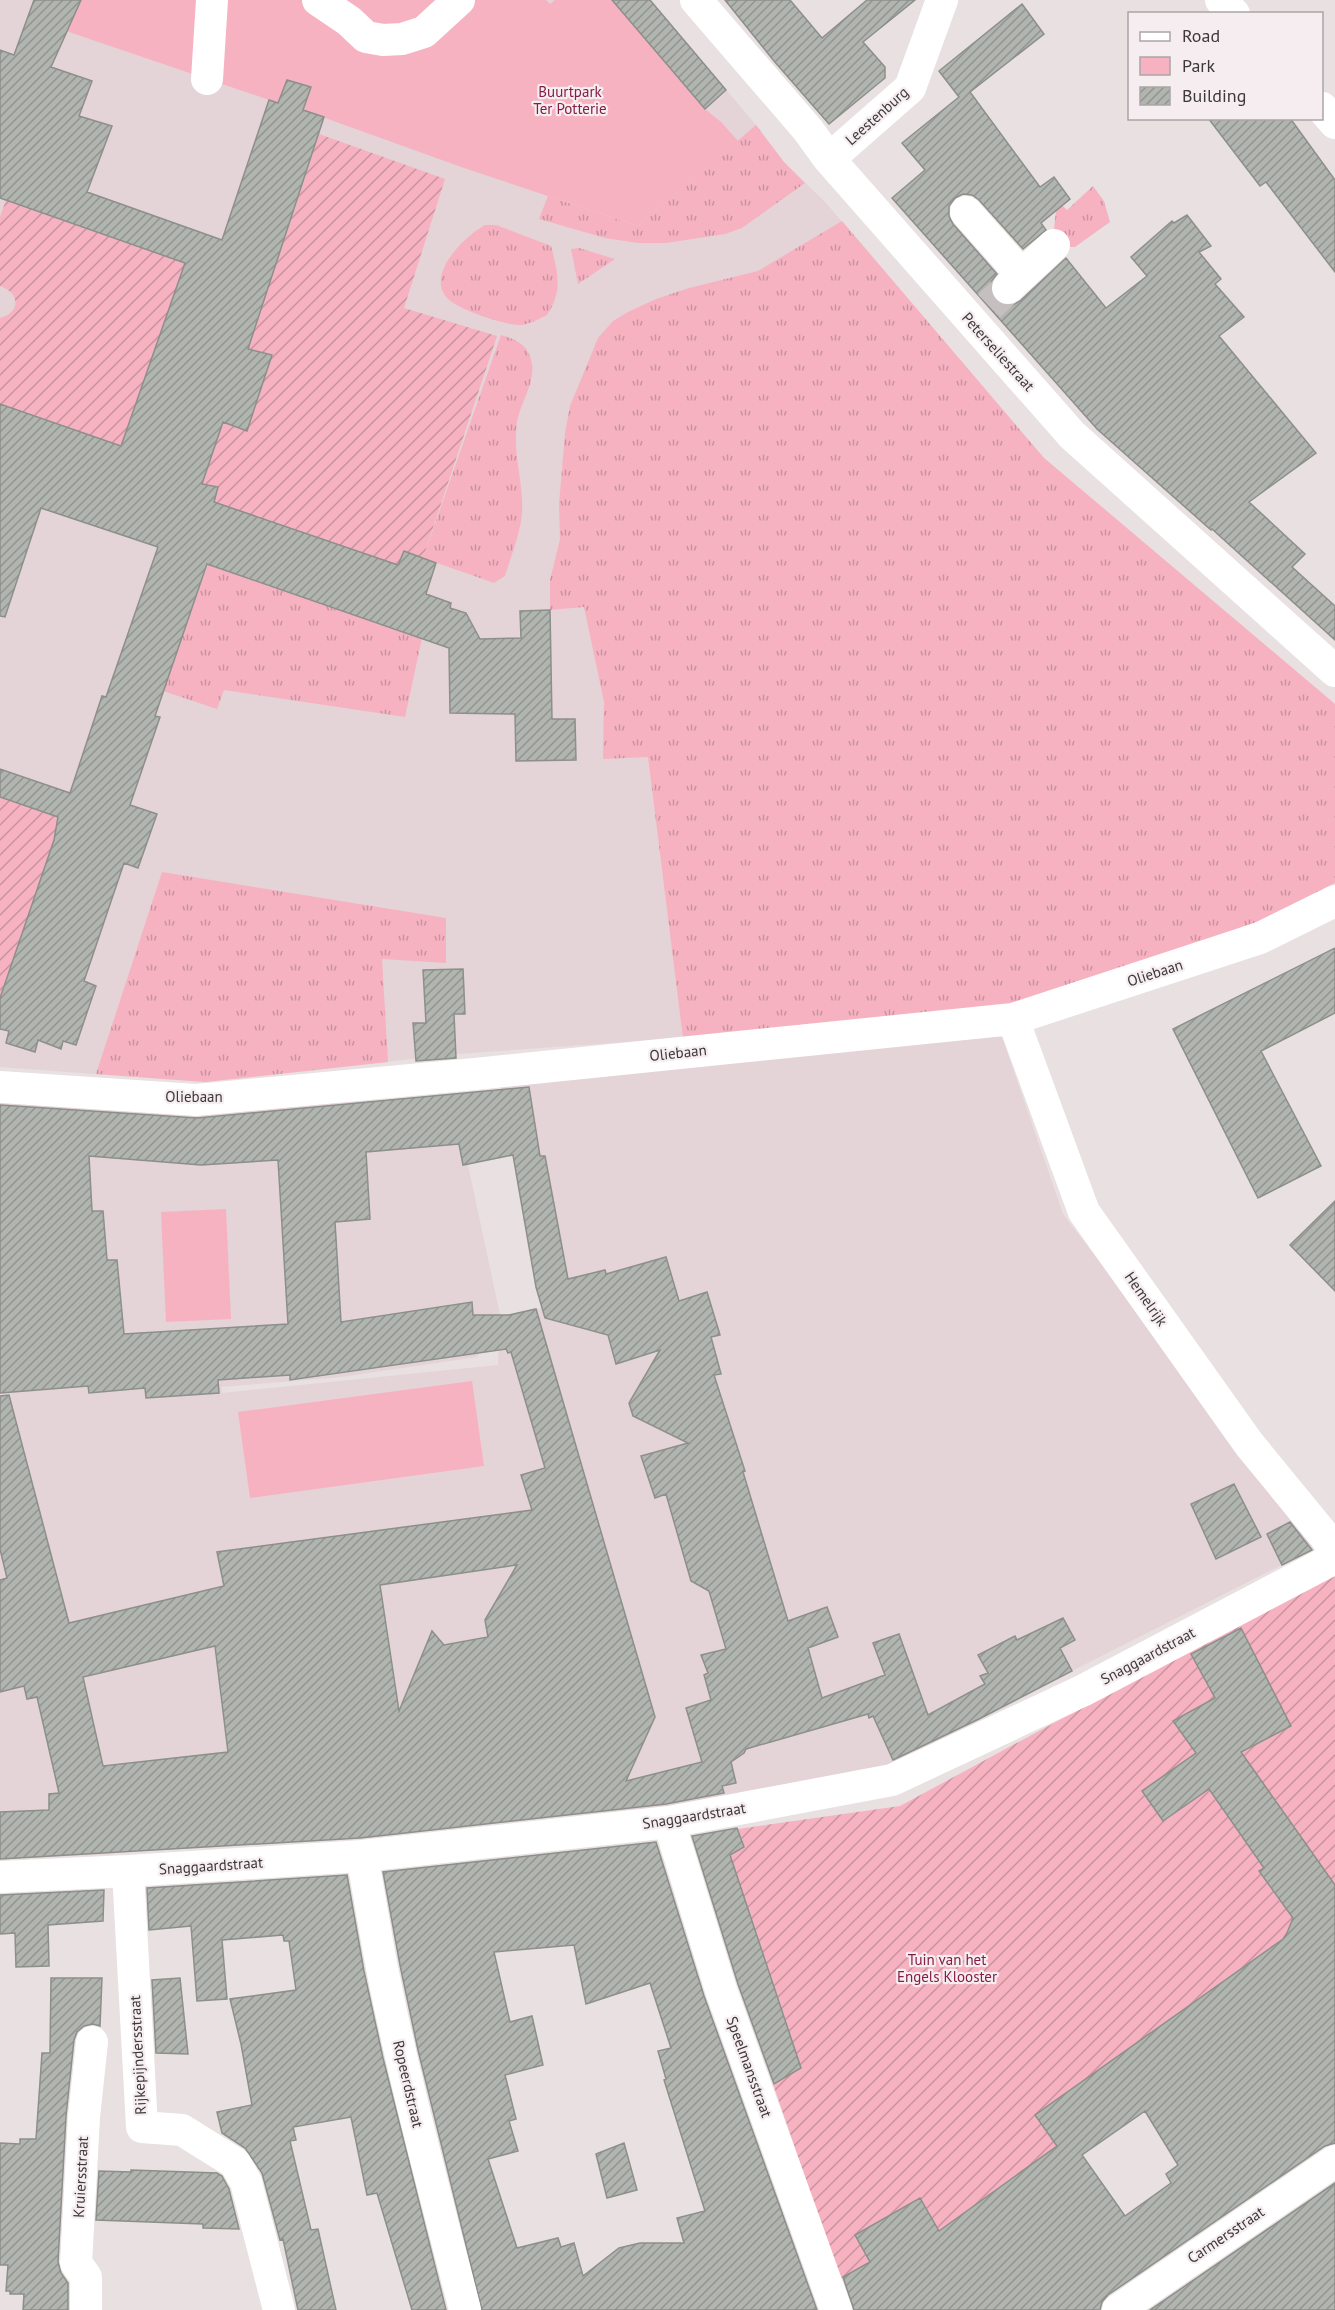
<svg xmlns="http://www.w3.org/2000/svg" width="1335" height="2310" viewBox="0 0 1335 2310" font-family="'PT Sans',sans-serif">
  <defs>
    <pattern id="grass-tufts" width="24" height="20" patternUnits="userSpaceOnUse" patternTransform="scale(1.5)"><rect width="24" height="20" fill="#f7b2c2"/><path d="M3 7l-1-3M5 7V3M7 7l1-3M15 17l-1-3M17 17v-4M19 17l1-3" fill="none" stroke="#c9929f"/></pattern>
    <pattern id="garden-furrows" width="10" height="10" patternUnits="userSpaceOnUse" patternTransform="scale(1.5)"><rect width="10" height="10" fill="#f7b2c2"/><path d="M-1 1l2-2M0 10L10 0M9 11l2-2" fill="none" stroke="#c9929f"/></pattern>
    <pattern id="building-hatch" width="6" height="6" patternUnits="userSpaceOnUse" patternTransform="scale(1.5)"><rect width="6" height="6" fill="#b1b5af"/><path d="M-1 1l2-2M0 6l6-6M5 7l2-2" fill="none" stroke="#91948f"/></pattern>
  </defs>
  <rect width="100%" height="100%" fill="#e8e0e1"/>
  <path fill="#e4d3d7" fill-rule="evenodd" d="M 0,0 L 650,0 L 756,125 L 784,162 L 826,203 L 1044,458 L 1335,704 L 1335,883 L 683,1038 L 456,1054 L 205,1082 L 0,1067 Z
    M 1001,1034 L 1063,1214 L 1296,1520 L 1315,1548 L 1050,1682 L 895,1763 L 681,1810 L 638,1809 L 380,1834 L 227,1752 L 95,1767 L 87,1726 L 94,1724 L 89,1704 L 81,1705 L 75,1678 L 215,1646 L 262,1601 L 23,1634 L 104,1787 L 114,1854 L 0,1859 L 0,1099 L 200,1112 L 453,1095 L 500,1315 L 503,1317 L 542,1308 L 536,1287 L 500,1081 ZM 500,1317 L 498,1365 L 222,1393 L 221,1387 L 341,1377 L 477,1357 Z"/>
  <path fill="url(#grass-tufts)" d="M 756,125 L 784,162 L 805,183 L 742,228 L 725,234 L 666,243 L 638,243 L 605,238 L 539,219 L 548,196 L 638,226 Z
    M 1093,186 L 1104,201 L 1110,222 L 1075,247 L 1070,247 L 1054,229 L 1056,210 L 1062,205 L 1067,210 Z
    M 842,221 L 1044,458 L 1335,704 L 1335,883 L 1259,921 L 1018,1007 L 683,1038 L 648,757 L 603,759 L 604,702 L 584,607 L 550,610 L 550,580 L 560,539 L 559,504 L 565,433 L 570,406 L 598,338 L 613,321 L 628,312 L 656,299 L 689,288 L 758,271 Z
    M 485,225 L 496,225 L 551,246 C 558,272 563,292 547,315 C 539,319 530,324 521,325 C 506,326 457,309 447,298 C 425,274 466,235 485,225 Z
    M 579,248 L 615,259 L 578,284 L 571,249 Z
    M 501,335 C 517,340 529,345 532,364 C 535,384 520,403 517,422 C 512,452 524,483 522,514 C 520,534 511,556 505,576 L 494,583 L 423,558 Z
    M 208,564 L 422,638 L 405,717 L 224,690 L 217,709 L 163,691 Z
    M 162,872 L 446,918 L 446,963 L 382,959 L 388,1062 L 205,1082 L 96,1074 Z"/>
  <path fill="#f7b2c2" d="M 81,0 L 546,0 L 550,4 L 555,0 L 612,0 L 705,109 L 721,122 L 738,141 L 638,226 L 464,168 L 303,110 L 311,87 L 287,80 L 278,103 L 63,30 L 70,24 Z
    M 226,1209 L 231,1319 L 166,1322 L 161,1212 Z
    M 472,1381 L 484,1466 L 250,1498 L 238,1412 Z"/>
  <path fill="url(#garden-furrows)" d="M 319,134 L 445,179 L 404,308 L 497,336 L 423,558 L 404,552 L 398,565 L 214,502 L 218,487 L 202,484 L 223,422 L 247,430 L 272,355 L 248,349 Z
    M 6,200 L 185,263 L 121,446 L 0,404 L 0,318 C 20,313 21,293 0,286 L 0,217 Z
    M 0,797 L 61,818 L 0,998 Z
    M 1335,1576 L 1335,1884 L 1320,1866 L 1209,1706 L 1202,1761 L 1143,1791 L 1164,1821 L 1208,1789 L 1212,1775 L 1233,1823 L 1264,1868 L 1259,1872 L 1295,1921 L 1291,1922 L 1288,1935 L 1035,2115 L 1057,2146 L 939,2231 L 920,2198 L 855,2235 L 870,2262 L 840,2279 L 773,2084 L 801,2067 L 730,1855 L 744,1846 L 738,1829 L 900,1806 L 1189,1650 Z"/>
  <path fill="url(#building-hatch)" stroke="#8c8f8a" stroke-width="1.5" fill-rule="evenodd" d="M 34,0 L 81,0 L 51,67 L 92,81 L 79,116 L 112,126 L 87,192 L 222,240 L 269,100 L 278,103 L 287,80 L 311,87 L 303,110 L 324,117 L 248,349 L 272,355 L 247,431 L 223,422 L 202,484 L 218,487 L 214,502 L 398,565 L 404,551 L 436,563 L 426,594 L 451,603 L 450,608 L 466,613 L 480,639 L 521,638 L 520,611 L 550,610 L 552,719 L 575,719 L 576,760 L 516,761 L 515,714 L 450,713 L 449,648 L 207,564 L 155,716 L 160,717 L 130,805 L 157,814 L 138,868 L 124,863 L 84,981 L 96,986 L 76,1045 L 63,1041 L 61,1049 L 38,1040 L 35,1052 L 6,1043 L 9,1031 L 0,1029 L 0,998 L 54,840 L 58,817 L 0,797 L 0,769 L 70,793 L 102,696 L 106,697 L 158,547 L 41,508 L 5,617 L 0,616 L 0,404 L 121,446 L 185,263 L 0,198 L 0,50 L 14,55 Z
    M 612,0 L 650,0 L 726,90 L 705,109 Z
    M 725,0 L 790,0 L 822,38 L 867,0 L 915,0 L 863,42 L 885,67 L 885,78 L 829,124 L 774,61 Z
    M 1022,4 L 1044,34 L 970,92 L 1040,187 L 1054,177 L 1070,199 L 1041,223 L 1046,230 L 1023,249 L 979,200 L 972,195 L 963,194 L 955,198 L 949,206 L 949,216 L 953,224 L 997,274 L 991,282 L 990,291 L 995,300 L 1002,305 L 1011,306 L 1020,301 L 1066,258 L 1106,308 L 1147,276 L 1131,257 L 1172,221 L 1174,223 L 1187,215 L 1211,246 L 1199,252 L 1221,279 L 1215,284 L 1244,317 L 1219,336 L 1316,453 L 1249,502 L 1305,554 L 1292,567 L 1335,606 L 1335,640 L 1212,529 L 1211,530 L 1097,429 L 892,198 L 925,170 L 902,143 L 959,97 L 939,71 Z
    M 1208,118 L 1290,118 L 1335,180 L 1335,272 L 1266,182 L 1260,186 Z
    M 1335,948 L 1335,1013 L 1261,1051 L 1321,1166 L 1258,1198 L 1173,1029 Z
    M 463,969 L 465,1014 L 454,1014 L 456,1058 L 416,1061 L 413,1023 L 426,1023 L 423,970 Z
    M 529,1087 L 540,1156 L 545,1156 L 568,1279 L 605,1270 L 606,1274 L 666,1257 L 679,1301 L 707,1292 L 720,1335 L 711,1337 L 721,1374 L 714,1375 L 745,1471 L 743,1472 L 788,1621 L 827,1607 L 838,1637 L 808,1648 L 822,1698 L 885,1675 L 873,1643 L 899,1634 L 928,1715 L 985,1684 L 980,1676 L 988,1673 L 978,1655 L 1015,1636 L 1017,1640 L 1063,1618 L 1075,1640 L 1060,1648 L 1072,1671 L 979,1719 L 893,1760 L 873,1716 L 869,1718 L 868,1714 L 746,1749 L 744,1753 L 731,1762 L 736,1783 L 722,1786 L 724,1793 L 666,1804 L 360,1838 L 0,1859 L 0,1812 L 49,1810 L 49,1794 L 59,1793 L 37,1697 L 27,1699 L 24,1686 L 0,1692 L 0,1580 L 7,1578 L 0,1549 L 0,1396 L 9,1395 L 69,1623 L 224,1586 L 217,1552 L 532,1510 L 521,1475 L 545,1468 L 511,1352 L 508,1353 L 506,1349 L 290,1380 L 290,1375 L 218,1380 L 219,1393 L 146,1398 L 145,1388 L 89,1393 L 88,1386 L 0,1393 L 0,1105 L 197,1118 ZM 459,1144 L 463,1165 L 513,1155 L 536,1287 L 545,1318 L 608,1335 L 616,1364 L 660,1350 L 629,1403 L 633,1416 L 688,1443 L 641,1456 L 655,1498 L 666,1494 L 691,1581 L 709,1591 L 726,1649 L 701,1655 L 708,1673 L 704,1675 L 711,1700 L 686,1708 L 702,1762 L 626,1781 L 655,1717 L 536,1309 L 509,1315 L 473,1315 L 472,1302 L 341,1322 L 335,1222 L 370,1219 L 366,1152 ZM 89,1156 L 201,1165 L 278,1160 L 288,1324 L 124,1334 L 117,1260 L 107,1260 L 103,1211 L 92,1211 ZM 517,1565 L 485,1620 L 488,1637 L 444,1645 L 432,1631 L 399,1711 L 380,1585 ZM 215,1646 L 228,1752 L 103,1766 L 83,1677 Z
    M 1335,1201 L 1335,1291 L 1290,1245 Z
    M 1234,1484 L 1261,1537 L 1216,1559 L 1191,1504 Z
    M 1290,1522 L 1312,1550 L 1282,1565 L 1267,1534 Z
    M 1241,1628 L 1291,1726 L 1241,1752 L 1335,1885 L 1335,2143 L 1325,2146 L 1108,2295 L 1102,2302 L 1100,2310 L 854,2310 L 843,2277 L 870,2262 L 855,2235 L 920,2198 L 939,2231 L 1057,2146 L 1035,2115 L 1283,1939 L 1287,1933 L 1293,1918 L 1259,1871 L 1264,1868 L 1209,1789 L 1163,1821 L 1142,1791 L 1196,1753 L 1173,1721 L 1215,1698 L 1191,1654 ZM 1145,2111 L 1178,2165 L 1166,2174 L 1171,2183 L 1125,2216 L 1082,2155 Z
    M 737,1828 L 744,1847 L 730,1855 L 801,2068 L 774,2084 L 738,1984 L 692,1836 Z
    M 656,1842 L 704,1996 L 817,2310 L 482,2310 L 418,2050 L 400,1965 L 383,1872 ZM 574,1945 L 586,2004 L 650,1983 L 671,2048 L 658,2051 L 666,2079 L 664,2080 L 705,2211 L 677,2218 L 684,2243 L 640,2243 L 619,2248 L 583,2276 L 574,2243 L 561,2247 L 558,2238 L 517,2248 L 488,2159 L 518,2151 L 509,2121 L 516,2119 L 505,2075 L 543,2065 L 532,2016 L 510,2022 L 494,1952 Z
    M 347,1875 L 364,1971 L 383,2058 L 446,2310 L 412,2310 L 377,2193 L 367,2195 L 351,2117 L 293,2127 L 296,2140 L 290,2141 L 311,2230 L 318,2229 L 336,2310 L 298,2310 L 283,2239 L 280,2240 L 262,2173 L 245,2148 L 222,2133 L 217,2112 L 252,2105 L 241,2044 L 230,1999 L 296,1990 L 289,1941 L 284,1941 L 283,1935 L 222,1940 L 227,1999 L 197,2001 L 191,1926 L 149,1930 L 147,1888 Z
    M 104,1890 L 103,1921 L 48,1925 L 49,1966 L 16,1967 L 15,1933 L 0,1934 L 0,1895 Z
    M 51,1978 L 102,1978 L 100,2026 L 93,2024 L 84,2026 L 77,2032 L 74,2040 L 66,2116 L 58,2262 L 61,2273 L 68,2283 L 68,2310 L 23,2310 L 24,2294 L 10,2294 L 10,2291 L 6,2291 L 8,2265 L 0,2265 L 0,2143 L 20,2144 L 20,2139 L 36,2139 L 42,2053 L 50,2053 Z
    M 180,1978 L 188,2054 L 156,2053 L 152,1980 Z
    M 624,2143 L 637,2190 L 607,2198 L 596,2154 Z
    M 131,2170 L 217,2173 L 222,2176 L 229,2189 L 239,2229 L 203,2228 L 203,2224 L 96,2220 L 99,2171 L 131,2172 Z
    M 1335,2183 L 1335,2310 L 1150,2310 Z"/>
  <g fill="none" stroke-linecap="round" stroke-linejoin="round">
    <path stroke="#c6bfc0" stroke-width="32" stroke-dasharray="32 16" stroke-linecap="butt" d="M 989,306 L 1008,288"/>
    <path stroke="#fff" stroke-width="32" d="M 318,0 L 349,21 L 366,37 L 383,40 L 402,39 L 424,32 L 459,0
      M 696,0 L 808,130 L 829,159 L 1072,435 L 1335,671
      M 1221,0 L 1234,14
      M 207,79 L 212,0
      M 1322,108 L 1335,123
      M 829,159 L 910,88 L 942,0
      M 966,212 L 1022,275
      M 1008,288 L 1054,245
      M 1013,1019 L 1084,1212 L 1249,1444 L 1335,1549
      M 0,1087 L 196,1100 L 475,1074 L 1013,1019 L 1260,938 L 1335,901
      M 669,1822 L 721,1990 L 836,2310
      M 362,1856 C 369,1893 375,1931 382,1968 C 405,2083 436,2197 465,2310
      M 128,1871 L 142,2127 L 182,2130 L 235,2163 L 246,2182 L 279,2310
      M 0,1877 L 128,1871 L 362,1856 L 669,1822 L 892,1780 L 1082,1691 L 1335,1558
      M 86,2310 L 86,2277 L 76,2263 L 84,2117 L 92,2042
      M 1118,2310 L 1335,2161"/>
  </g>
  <g text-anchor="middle" stroke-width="4.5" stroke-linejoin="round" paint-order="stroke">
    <g font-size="15" fill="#851d44" stroke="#f5edef">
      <text x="570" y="97">Buurtpark<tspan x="570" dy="17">Ter Potterie</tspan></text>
      <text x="947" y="1965">Tuin van het<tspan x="947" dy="17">Engels Klooster</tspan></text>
    </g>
    <g font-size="15" fill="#3d393a" stroke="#f5edef">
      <text transform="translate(877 116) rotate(-42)" y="5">Leestenburg</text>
      <text transform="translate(998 352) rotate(48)" y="5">Peterseliestraat</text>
      <text transform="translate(1155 973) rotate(-18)" y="5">Oliebaan</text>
      <text transform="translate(678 1053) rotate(-6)" y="5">Oliebaan</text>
      <text x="194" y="1102">Oliebaan</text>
      <text transform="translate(1146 1299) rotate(55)" y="5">Hemelrijk</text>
      <text transform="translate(1148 1656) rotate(-28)" y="5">Snaggaardstraat</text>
      <text transform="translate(694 1816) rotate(-9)" y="5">Snaggaardstraat</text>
      <text transform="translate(211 1866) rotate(-4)" y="5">Snaggaardstraat</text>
      <text transform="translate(138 2055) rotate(-93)" y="5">Rijkepijndersstraat</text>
      <text transform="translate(749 2067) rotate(70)" y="5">Speelmansstraat</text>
      <text transform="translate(408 2084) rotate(77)" y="5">Ropeerdstraat</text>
      <text transform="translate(81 2177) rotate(-87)" y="5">Kruiersstraat</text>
      <text transform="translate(1226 2235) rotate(-34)" y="5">Carmersstraat</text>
    </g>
  </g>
  <rect x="1128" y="12" width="195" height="108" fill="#f5edef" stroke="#aba5a7" stroke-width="1.5"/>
  <rect x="1140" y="32" width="30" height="9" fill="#ffffff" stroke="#aba5a7" stroke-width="1.5"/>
  <text x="1182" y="42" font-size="18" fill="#3d393a">Road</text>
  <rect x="1140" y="57" width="30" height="18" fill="#f7b2c2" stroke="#aba5a7" stroke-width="1.5"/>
  <text x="1182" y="72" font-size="18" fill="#3d393a">Park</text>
  <rect x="1140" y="87" width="30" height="18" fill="url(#building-hatch)" stroke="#aba5a7" stroke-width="1.5"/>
  <text x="1182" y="102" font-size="18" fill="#3d393a">Building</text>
</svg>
